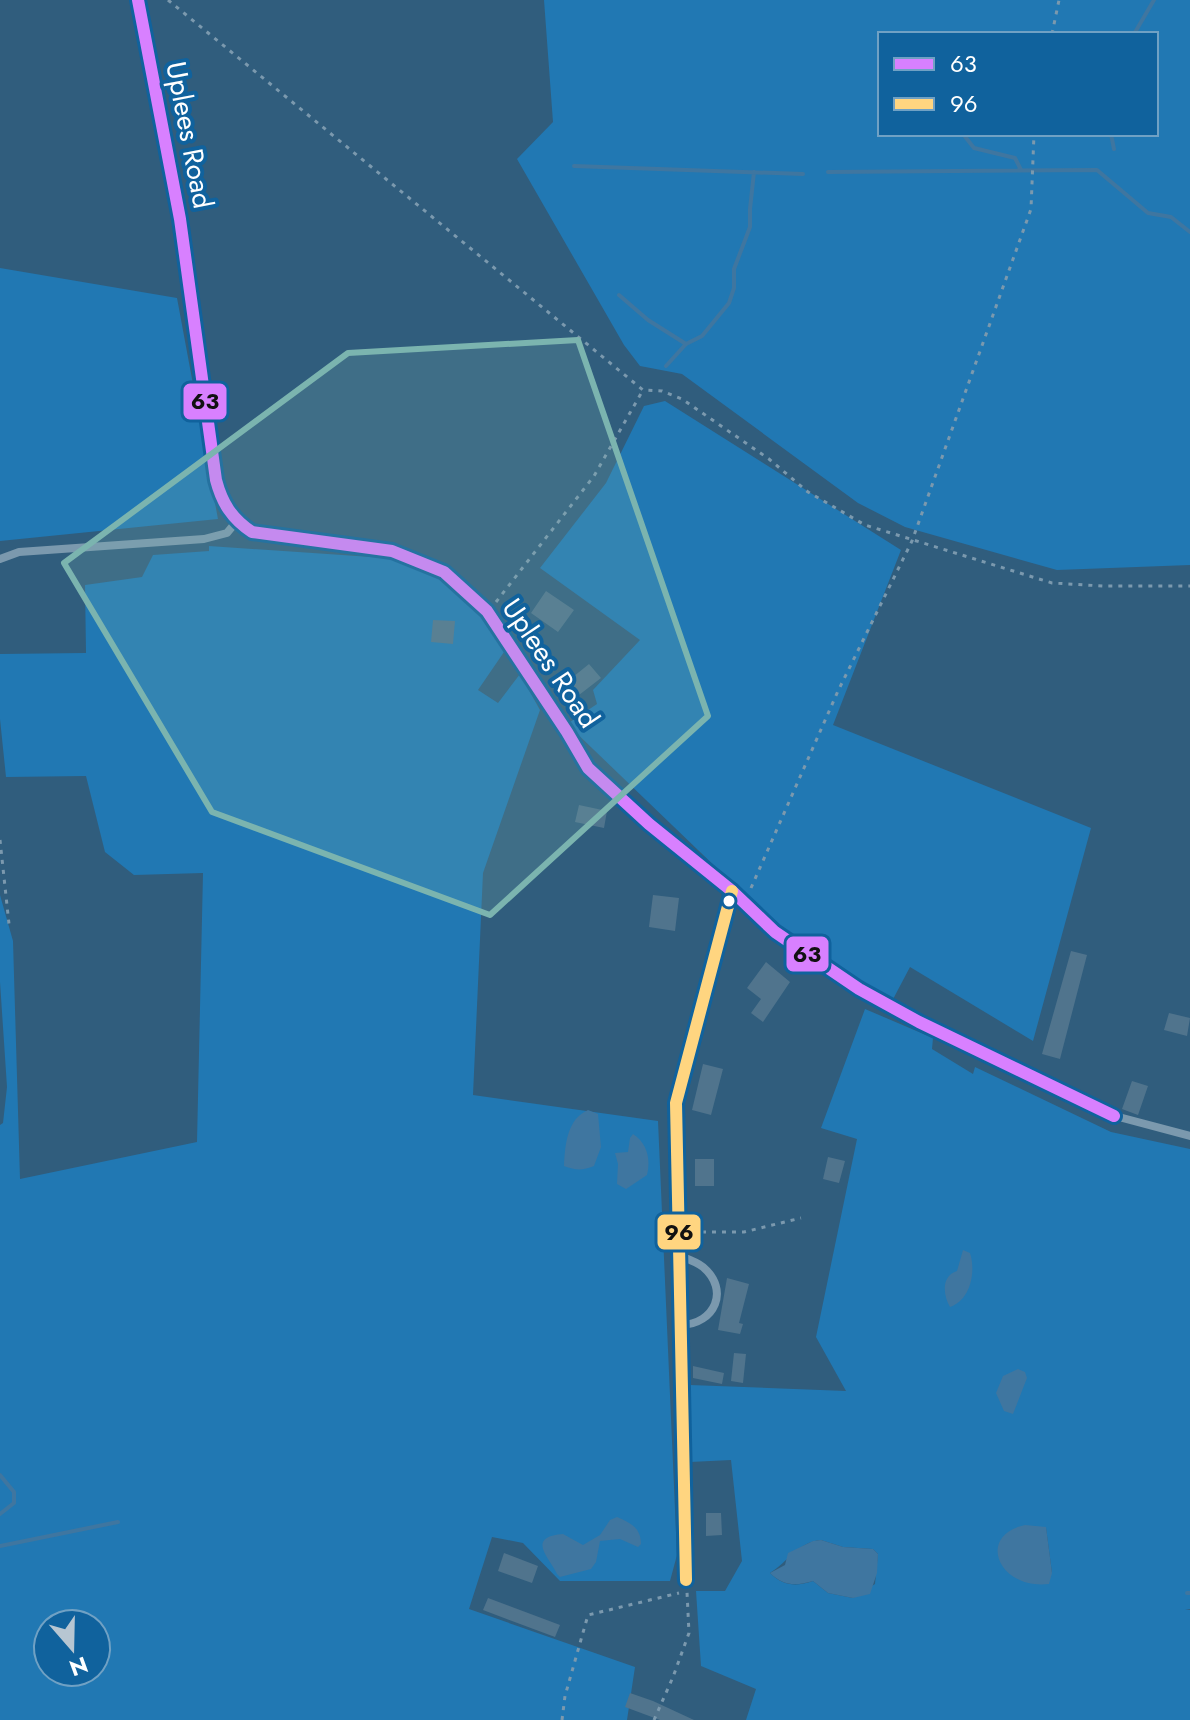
<svg xmlns="http://www.w3.org/2000/svg" width="1190" height="1720" viewBox="0 0 1190 1720" font-family="Jost,sans-serif">
  <rect width="100%" height="100%" fill="#305d7d"/>
  <path fill="#2178b3" fill-rule="evenodd" d="M 544,0 L 1190,0 L 1190,565 L 1057,570 L 905,527 L 858,503 L 682,374 L 640,366 L 624,345 L 517,159 L 553,122 ZM 880,34 L 1156,34 L 1156,134 L 880,134 Z
    M 0,268 L 177,298 L 218,519 L 0,541 Z
    M 665,401 L 901,550 L 833,725 L 1091,828 L 1033,1041 L 910,967 L 891,1003 L 778,927 L 567,724 L 597,704 L 593,690 L 640,640 L 540,568 L 606,483 L 644,406 Z
    M 209,546 L 401,559 L 435,574 L 480,613 L 504,652 L 478,690 L 498,703 L 520,674 L 540,710 L 483,873 L 473,1095 L 658,1121 L 677,1555 L 670,1581 L 560,1581 L 523,1543 L 492,1537 L 469,1609 L 635,1667 L 627,1720 L 0,1720 L 0,1125 L 3,1123 L 7,1087 L 0,982 L 0,895 L 13,941 L 20,1179 L 197,1142 L 203,873 L 134,875 L 105,852 L 86,776 L 6,777 L 0,719 L 0,654 L 86,653 L 85,585 L 142,577 L 153,555 L 209,551 ZM 48,1624 L 96,1624 L 96,1672 L 48,1672 Z
    M 865,1009 L 933,1038 L 932,1049 L 973,1074 L 975,1067 L 1111,1132 L 1190,1149 L 1190,1609 L 1185,1610 L 1190,1610 L 1190,1720 L 746,1720 L 756,1689 L 701,1666 L 696,1591 L 725,1591 L 742,1561 L 731,1460 L 690,1462 L 690,1385 L 846,1391 L 816,1337 L 857,1139 L 821,1128 ZM 1046,1528 L 1052,1573 L 999,1544 ZM 821,1540 L 843,1547 L 873,1549 L 878,1554 L 875,1584 L 853,1598 L 828,1593 L 813,1581 C 796,1587 783,1586 770,1573 C 788,1562 798,1542 821,1540 Z"/>
  <path fill="#3f76a0" d="M 588,1110 L 598,1114 L 601,1147 L 594,1166 C 582,1171 575,1170 564,1166 C 565,1145 567,1119 588,1110 Z
    M 633,1134 C 647,1143 651,1159 647,1175 L 626,1189 L 617,1184 L 618,1164 L 615,1153 L 628,1152 L 630,1138 Z
    M 963,1250 L 970,1253 C 976,1271 971,1300 950,1307 C 943,1295 941,1276 957,1271 Z
    M 1018,1369 L 1025,1372 L 1027,1378 L 1013,1414 L 1004,1411 L 996,1393 L 1003,1376 Z
    M 617,1517 C 631,1523 641,1528 641,1544 L 638,1547 L 620,1539 L 600,1541 L 596,1562 L 591,1569 L 560,1577 L 557,1574 C 550,1558 525,1537 563,1534 L 583,1545 L 600,1535 L 610,1520 Z
    M 1025,1525 L 1046,1527 L 1052,1573 L 1049,1584 C 998,1590 976,1535 1025,1525 Z
    M 821,1540 L 843,1547 L 873,1549 L 878,1554 L 877,1573 L 870,1594 L 853,1598 L 828,1593 L 813,1581 C 796,1586 783,1586 770,1573 L 785,1565 L 788,1553 L 813,1541 Z"/>
  <g fill="none" stroke-linecap="round" stroke-linejoin="round">
    <path stroke="#3f76a0" stroke-width="4" d="M 1134,34 L 1154,0
      M 963,134 L 974,148 L 1015,158 L 1021,170
      M 1111,134 L 1114,149
      M 574,166 L 803,174
      M 828,172 L 1097,170 L 1148,213 L 1171,217 L 1190,232
      M 619,295 L 648,320 L 686,344
      M 666,366 L 686,344 L 702,336 L 729,303 L 734,288 L 734,269 L 750,227 L 750,209 L 754,172
      M 0,1475 L 14,1492 L 14,1503 L 0,1514
      M 0,1546 L 118,1522
      M 1187,1593 L 1190,1593"/>
  </g>
  <path fill="#50748d" d="M 546,591 L 574,610 L 558,632 L 531,613 Z
    M 433,620 L 455,621 L 453,644 L 431,642 Z
    M 589,664 L 601,678 L 579,695 L 568,681 Z
    M 579,805 L 607,811 L 604,828 L 575,822 Z
    M 653,895 L 679,898 L 675,931 L 649,927 Z
    M 1071,951 L 1087,955 L 1060,1059 L 1042,1054 Z
    M 766,962 L 790,982 L 763,1022 L 751,1013 L 761,999 L 747,988 Z
    M 1169,1013 L 1190,1018 L 1187,1036 L 1164,1030 Z
    M 703,1064 L 723,1069 L 711,1115 L 692,1110 Z
    M 1132,1081 L 1148,1086 L 1138,1115 L 1122,1109 Z
    M 828,1157 L 845,1161 L 839,1183 L 823,1179 Z
    M 695,1159 L 714,1159 L 714,1186 L 695,1186 Z
    M 727,1278 L 749,1284 L 739,1323 L 743,1324 L 740,1334 L 718,1330 Z
    M 734,1353 L 746,1354 L 743,1383 L 731,1381 Z
    M 693,1366 L 724,1373 L 722,1384 L 693,1378 Z
    M 706,1513 L 721,1513 L 722,1535 L 706,1536 Z
    M 504,1553 L 538,1566 L 532,1583 L 498,1571 Z
    M 488,1598 L 560,1625 L 555,1637 L 483,1610 Z
    M 630,1693 L 653,1701 L 694,1720 L 660,1720 L 625,1707 Z"/>
  <g fill="none" stroke-linecap="round" stroke-linejoin="round">
    <path stroke="#7b99ae" stroke-width="3" stroke-dasharray="4 6" stroke-linecap="butt" d="M 168,0 L 643,390 L 662,391 L 682,399 L 769,459 L 808,492 L 865,525 L 1052,583 L 1103,586 L 1190,586
      M 1052,34 L 1059,0
      M 496,602 L 594,476 L 643,390
      M 0,840 L 9,924
      M 751,888 L 838,691 L 912,541 L 1031,209 L 1034,134
      M 692,1232 L 744,1232 L 801,1218
      M 562,1720 L 565,1696 L 588,1615 L 679,1593
      M 654,1720 L 673,1677 L 689,1633 L 687,1592"/>
    <path stroke="#7b99ae" stroke-width="8" d="M 0,559 L 19,552 L 204,539 L 227,533 L 236,522
      M 1115,1116 L 1190,1136
      M 680,1256 C 688,1259 697,1262 703,1267 C 730,1290 715,1324 681,1325"/>
    <path stroke="#7b99ae" stroke-width="16" d="M 138,0 L 180,219 L 216,480 C 222,503 232,519 252,532 L 392,551 L 444,572 L 487,611 L 567,732 L 588,768 L 649,824 L 732,891 L 775,932 L 859,989 L 919,1022 L 1114,1116
      M 686,1580 L 676,1103 L 732,891"/>
    <g stroke="#10629d" stroke-width="18">
      <path id="bus-1" d="M 138,0 L 180,219 L 216,480 C 222,503 232,519 252,532 L 392,551 L 444,572 L 487,611 L 567,732 L 588,768 L 649,824 L 732,891 L 775,932 L 859,989 L 919,1022 L 1114,1116"/>
    </g>
    <g stroke="#10629d" stroke-width="18">
      <path id="bus-2" d="M 686,1580 L 676,1103 L 732,891"/>
    </g>
    <use href="#bus-1" stroke="#d880ff" stroke-width="12"/>
    <use href="#bus-2" stroke="#ffd580" stroke-width="12"/>
  </g>
  <path fill="#7bb4af" fill-opacity="0.2" stroke="#7bb4af" stroke-width="6" stroke-linejoin="round" d="M 578,340 L 708,716 L 490,915 L 212,812 L 64,563 L 348,353 Z"/>
  <circle fill="#fff" stroke="#10629d" stroke-width="3" cx="729" cy="901" r="7"/>
  <g text-anchor="middle" stroke-width="8" stroke-linejoin="round" paint-order="stroke">
    <g font-size="28" fill="#fff" stroke="#10629d">
      <text transform="translate(190 135) rotate(79)" y="10">Uplees Road</text>
      <text transform="translate(551 663) rotate(56)" y="10">Uplees Road</text>
    </g>
  </g>
  <g stroke="#10629d" stroke-width="3">
    <rect x="182" y="382" width="46" height="39" rx="8" fill="#d880ff"/>
    <rect x="785" y="935" width="45" height="38" rx="8" fill="#d880ff"/>
    <rect x="656" y="1213" width="46" height="38" rx="8" fill="#ffd580"/>
  </g>
  <g font-size="22" text-anchor="middle" font-weight="bold" fill="#111">
    <text x="205" y="409">63</text>
    <text x="807" y="962">63</text>
    <text x="679" y="1240">96</text>
  </g>
  <rect x="878" y="32" width="280" height="104" fill="#10629d" stroke="#70a1c4" stroke-width="2"/>
  <rect x="894" y="58" width="40" height="12" fill="#d880ff" stroke="#70a1c4" stroke-width="2"/>
  <text x="950" y="72" font-size="24" fill="#ffffff">63</text>
  <rect x="894" y="98" width="40" height="12" fill="#ffd580" stroke="#70a1c4" stroke-width="2"/>
  <text x="950" y="112" font-size="24" fill="#ffffff">96</text>
  <g transform="translate(72 1648) rotate(160)"><circle r="38" fill="#10629d" stroke="#70a1c4" stroke-width="2"/>
  <path d="M0-6L14 30L0 20L-14 30Z" fill="#b7c6d2"/>
  <text y="-12" font-size="22" font-weight="bold" text-anchor="middle" fill="#ffffff">N</text>
  </g>
</svg>
